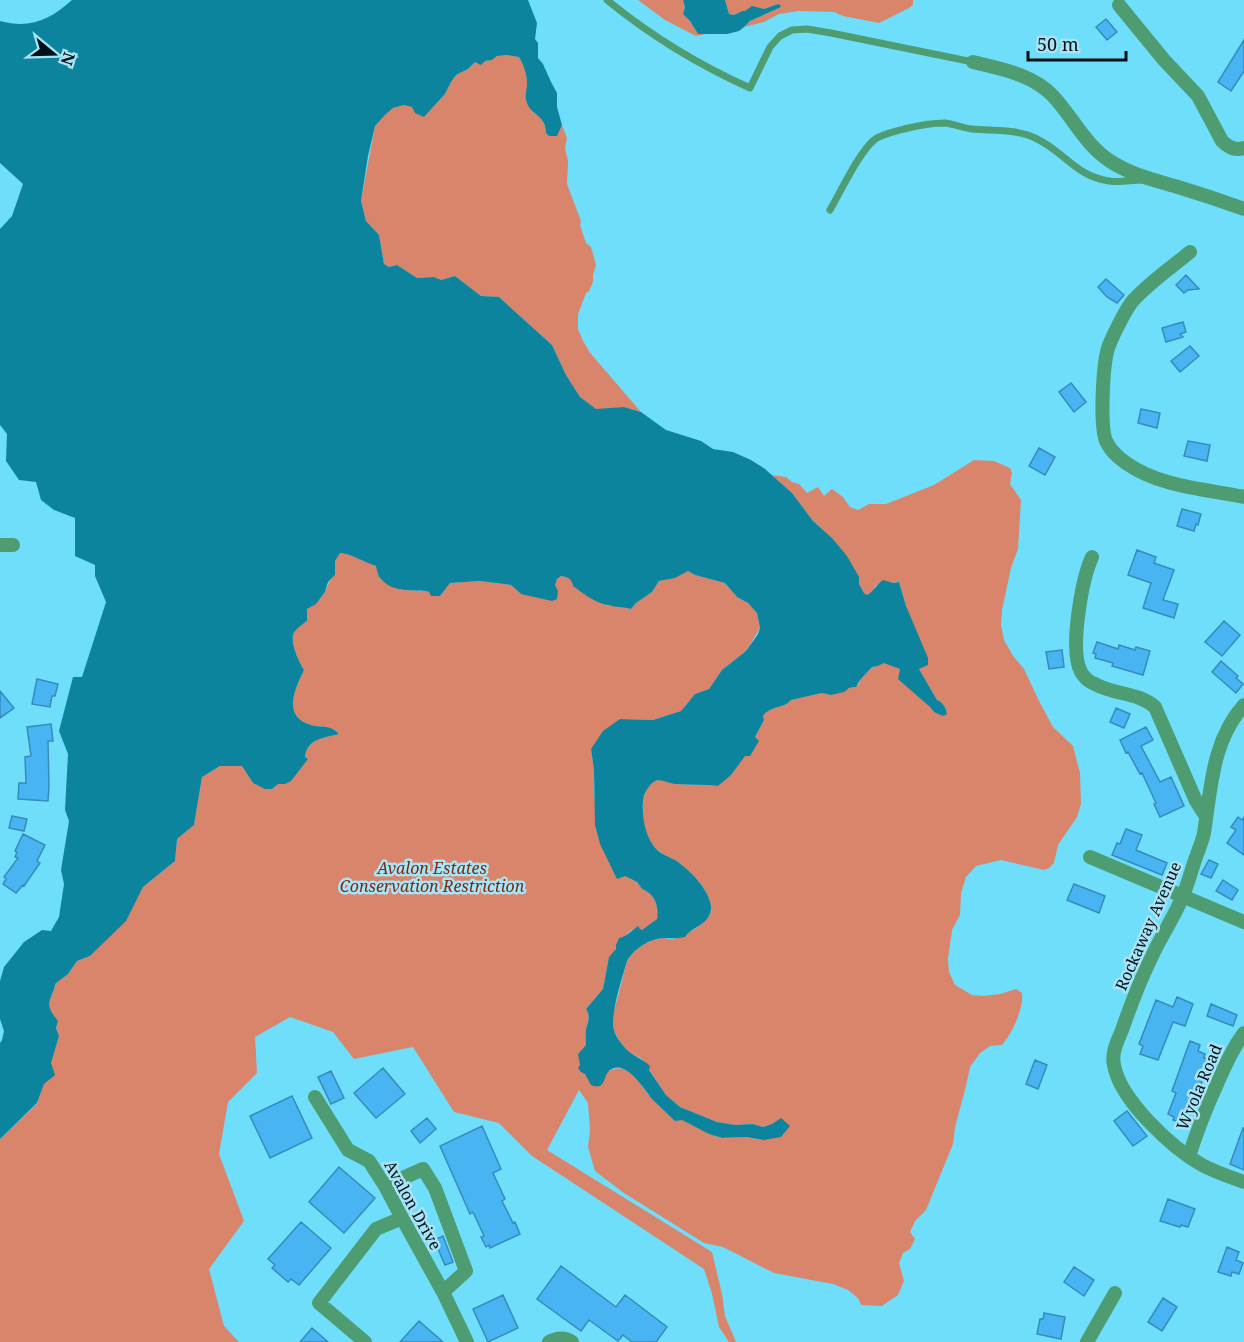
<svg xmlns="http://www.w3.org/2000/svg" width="1244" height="1342" viewBox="0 0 1244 1342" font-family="'Noto Serif',serif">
  <rect width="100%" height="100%" fill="#6fdefb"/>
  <path fill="#d9856c" d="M 638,0 L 683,0 L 685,7 L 683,14 L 690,21 L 698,34 L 706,34 L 696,36 L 665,20 Z
    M 725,0 L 913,0 L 913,5 L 909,8 L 879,23 L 843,16 L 834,12 L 798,11 L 779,14 L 764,22 L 744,27 L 750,21 L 781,7 L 778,4 L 764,9 L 742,11 L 734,15 L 729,14 Z
    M 507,55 L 519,57 L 525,68 L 528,86 L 526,93 L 533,112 C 540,114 546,125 546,133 L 557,135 L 562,125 L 567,138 L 565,148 L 568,161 L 567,184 L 581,221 L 580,225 L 586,243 L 591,247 L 596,265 L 593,275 L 593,282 L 589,291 L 586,293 L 578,314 L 578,329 L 583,341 L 591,354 L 641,412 L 624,407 L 596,410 L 580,397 L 566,375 L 552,345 L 499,297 L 481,296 L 455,276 L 441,280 L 434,277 L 417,278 L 397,265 L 389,267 L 384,264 L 379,235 L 366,221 L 361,201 L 375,126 L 385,115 L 393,108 L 404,105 L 409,105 L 426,115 L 445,94 L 451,82 L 456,75 L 468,69 L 475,62 L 492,60 L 497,56 Z
    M 974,460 L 994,461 L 1010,468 L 1012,473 L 1010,484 L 1021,500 L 1018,549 L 1011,568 L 1002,610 L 1001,625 L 1004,640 L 1013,656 L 1024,669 L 1039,701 L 1053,727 L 1073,746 L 1080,773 L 1081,804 L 1077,817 L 1058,845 L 1054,863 L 1049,868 L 1044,870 L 1001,860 L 976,866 L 966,877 L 961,893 L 960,915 L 952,930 L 948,959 L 949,972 L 955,985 L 972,995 L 983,996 L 1000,994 L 1016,989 L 1022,993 C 1024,1008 1012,1034 1002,1045 L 990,1046 L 980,1053 L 970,1067 L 966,1086 L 955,1127 L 953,1144 L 926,1210 L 915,1221 L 910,1232 L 915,1239 L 910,1249 L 903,1253 L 899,1263 L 904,1281 L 898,1295 L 882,1306 L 861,1305 L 858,1298 L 848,1290 L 833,1284 L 774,1273 L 723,1247 L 704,1243 L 624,1193 L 595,1171 L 588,1147 L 590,1130 L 588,1103 L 579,1090 L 547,1150 L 712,1252 L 722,1294 L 725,1316 L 736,1342 L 729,1342 L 719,1327 L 712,1294 L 704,1269 L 532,1156 L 499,1123 L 454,1112 L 413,1047 L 354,1059 L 333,1032 L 290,1017 L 255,1037 L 257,1073 L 228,1102 L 219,1154 L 244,1221 L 209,1269 L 224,1326 L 239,1342 L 0,1342 L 0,1139 L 37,1104 L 59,1036 L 56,1028 L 58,1021 C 55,1018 51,1012 50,1008 C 47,1000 55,993 55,984 L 68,974 L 77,961 L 90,956 L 125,921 L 143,887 L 175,861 L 177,839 L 194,825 L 202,777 L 220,766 L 242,766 L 253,783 L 272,789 L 278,784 L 285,784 L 308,759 L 305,757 C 307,738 325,738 339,734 C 329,723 319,729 308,724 C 282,714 296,687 304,670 C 299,662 291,645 293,635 C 294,630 303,624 307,621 L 307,609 C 314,603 320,601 325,592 C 330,583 326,584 335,575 L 335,560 L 340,553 C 349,553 366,563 376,566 L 380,579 L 401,590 L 426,591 L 440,596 L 450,583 L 480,581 L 511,585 L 521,594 L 555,585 L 557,579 L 561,576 L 568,577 L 573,582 L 608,606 L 619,606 L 631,609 L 636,603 L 652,592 L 659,581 L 674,578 L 688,571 L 695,575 L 725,583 L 737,597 L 748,603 L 757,613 L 760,628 L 746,651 L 722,670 L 709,689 L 695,694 L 681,711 L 653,720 L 620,719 L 591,749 L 594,770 L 594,796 L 625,876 L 637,882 L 642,889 C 655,894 659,906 657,919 L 642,930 L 639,928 L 631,930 L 616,945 L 616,949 L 609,958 L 603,989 L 586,1009 C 591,1017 588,1021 586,1029 C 585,1034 586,1040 586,1045 L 578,1054 L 609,1071 C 631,1059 641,1091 655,1101 C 672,1114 689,1125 708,1132 C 712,1134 717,1137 721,1138 C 729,1139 737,1137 745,1137 C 751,1138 758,1139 764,1140 L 781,1119 L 772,1124 L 763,1127 L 753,1124 L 735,1125 L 717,1122 L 680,1107 L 666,1095 L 642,1059 L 629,1052 L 620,1042 L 614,1031 L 613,1015 L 627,961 C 634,949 649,939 664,938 C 667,938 670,940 673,939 C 683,938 707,923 710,914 C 716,896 691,871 678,862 C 669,856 658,853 652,844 C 644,832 642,817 643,804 C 644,792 649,778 664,780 C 668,781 672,783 677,784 C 691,785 704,784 718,786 C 741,766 750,746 764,720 L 763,716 C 771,705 784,709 791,700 L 822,693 L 831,695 L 849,688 L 853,688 L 859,684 L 860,680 L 872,667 L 878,666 L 884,662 L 900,669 L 934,712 L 947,714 C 946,708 943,702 937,700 L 919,669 L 906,606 L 899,582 L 876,585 L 873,591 L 867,595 L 864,593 L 832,538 L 813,521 L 792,493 L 772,475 L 786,477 L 792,482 L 799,484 L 807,493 L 818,487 L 824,496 L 832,489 L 843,497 L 850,507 L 858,510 L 869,504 L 886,504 L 934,485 Z"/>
  <path fill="#0d849d" d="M 72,0 L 528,0 L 537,23 L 535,39 L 538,43 L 538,58 L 543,64 L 551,82 L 557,93 L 557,107 L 562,125 L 557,136 L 549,136 L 546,133 C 546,115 531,115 527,103 C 524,96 527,90 527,84 C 527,74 524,66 519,57 L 507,55 L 497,56 L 492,60 L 485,61 L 481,65 L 475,62 L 468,69 L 456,75 L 451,82 L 445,94 L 424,117 L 415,113 L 412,107 L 404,105 L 393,108 L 385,115 L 375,126 L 368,156 L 361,201 L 366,221 L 379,235 L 384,264 L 389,267 L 397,265 L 417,278 L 434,277 L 441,280 L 455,276 L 481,296 L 499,297 L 552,345 L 566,375 L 580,397 L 596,409 L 624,407 L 641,412 L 666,430 L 701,441 L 713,449 L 733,452 L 751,460 L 765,469 L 792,493 L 813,521 L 832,538 L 847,556 L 859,577 L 859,584 L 864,593 L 867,595 C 874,591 876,585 883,580 L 893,583 L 899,582 L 906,606 L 928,658 L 928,665 L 919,669 L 937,700 C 943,702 946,708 947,714 L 943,716 L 934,712 L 930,707 L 898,679 L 900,669 L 884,663 L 878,666 L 872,667 L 860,680 L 856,687 L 849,688 L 844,692 L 831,695 L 822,693 L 791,700 C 784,709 771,705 763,716 L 764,720 L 755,737 L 759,741 L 750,756 L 745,756 L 731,775 L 718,786 C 704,784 690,785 676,784 C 664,783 657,774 648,788 C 645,792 644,795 643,801 C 642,815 644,832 653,845 C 658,853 667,856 675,860 C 689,869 710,890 711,907 C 711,925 692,926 685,937 C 677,939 673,938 665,938 C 650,938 634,949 627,961 C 622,979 610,1013 614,1030 C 616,1038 622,1044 627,1050 C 633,1056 643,1059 650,1066 L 649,1070 L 666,1095 L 680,1107 L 717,1122 L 735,1125 L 753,1124 L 763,1127 L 772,1124 L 781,1118 L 790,1126 L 781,1137 L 764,1140 L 746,1137 L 722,1138 L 709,1134 L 682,1120 L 675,1121 C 668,1114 661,1108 654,1101 C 645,1092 627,1058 610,1070 C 602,1076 607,1091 591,1085 L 585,1074 L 581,1072 L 578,1068 L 580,1065 L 578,1054 L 586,1045 C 586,1040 585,1034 586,1029 C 588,1021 591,1017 586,1009 L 603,989 L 609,957 L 616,949 L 616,945 L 619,938 C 627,937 631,930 639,926 L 639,928 L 642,930 L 657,919 C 659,906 655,894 642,889 L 637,882 L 625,876 L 617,879 L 600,844 L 595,825 L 594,770 L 591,749 L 603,731 L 620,719 L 653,720 L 681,711 L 695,694 L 709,689 L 722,670 L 746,651 L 758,634 L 760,628 L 757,613 L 748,603 L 737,597 L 725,583 L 695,575 L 688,571 L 675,578 L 659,581 L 652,592 L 636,603 L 631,609 C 623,607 615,607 607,605 C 594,602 584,594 573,586 C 572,579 568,577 561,576 L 557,579 L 555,585 L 558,591 L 557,599 L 552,601 L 521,594 L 511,585 L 480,581 L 450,583 L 440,596 L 431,596 L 429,592 L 426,591 C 411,590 393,592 382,580 C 378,577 377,571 376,566 C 366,563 349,553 340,553 L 335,561 L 335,575 L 328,582 L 325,592 L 316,604 L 307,609 L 307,621 C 303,624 294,630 293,635 C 291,645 299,662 304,670 C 296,687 282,714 308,724 C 320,729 329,723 339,734 C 325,738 307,738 305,757 L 308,759 L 291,781 L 285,784 L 278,784 L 272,789 L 265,789 L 253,783 L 242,766 L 220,766 L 202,777 L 194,825 L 177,839 L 175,861 L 143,887 L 126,921 L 90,956 L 77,961 L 68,974 L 55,984 C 55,992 47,1000 50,1008 C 51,1012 55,1017 58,1021 L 56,1028 L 59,1036 L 51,1063 L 55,1075 L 44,1084 L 37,1103 L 0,1139 L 0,1043 L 2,1040 L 4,1031 L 0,1019 L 0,981 L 4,967 L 24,942 L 42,930 L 51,931 L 59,917 L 64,884 L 61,870 L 69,821 L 65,810 L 68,754 L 59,731 L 73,677 L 82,677 L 106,602 L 95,576 L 95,565 L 75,556 L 75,518 L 54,510 L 41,500 L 36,482 L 19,480 L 6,461 L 7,434 L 0,425 L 0,229 L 12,216 L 23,184 L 0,163 L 0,21 C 30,29 50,20 72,0 Z
    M 683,0 L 725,0 L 729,14 L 734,15 L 742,11 L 745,11 L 752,6 L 764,9 L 778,4 L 780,5 L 781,7 L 750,21 L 744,27 L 739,31 L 727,34 L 698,34 L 690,21 L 683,14 L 685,7 Z"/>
  <path fill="#48b4f2" stroke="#368bbb" stroke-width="1.5" d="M 1106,19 L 1117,32 L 1107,40 L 1096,27 Z
    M 1244,40 L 1244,71 L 1231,91 L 1218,82 Z
    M 1186,275 L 1199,289 L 1188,290 L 1184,293 L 1176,285 Z
    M 1106,279 L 1124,295 L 1117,303 L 1107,297 L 1098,287 Z
    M 1183,322 L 1186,332 L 1180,334 L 1183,337 L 1166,342 L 1162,328 Z
    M 1190,346 L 1199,356 L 1180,372 L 1171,361 Z
    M 1071,383 L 1086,402 L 1074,412 L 1059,392 Z
    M 1141,409 L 1160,413 L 1157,428 L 1138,423 Z
    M 1188,441 L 1210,445 L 1207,461 L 1184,456 Z
    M 1039,448 L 1055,457 L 1045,475 L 1029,466 Z
    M 1182,509 L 1201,514 L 1198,525 L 1196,524 L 1194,531 L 1177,526 Z
    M 1137,550 L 1156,557 L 1154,563 L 1174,570 L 1163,600 L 1178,604 L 1174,618 L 1143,608 L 1151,583 L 1128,575 Z
    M 1224,621 L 1240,635 L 1222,656 L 1205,642 Z
    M 1097,642 L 1118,649 L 1119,645 L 1135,650 L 1136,647 L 1150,651 L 1143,675 L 1112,666 L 1113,663 L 1095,658 L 1096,654 L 1093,653 Z
    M 1062,650 L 1064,667 L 1049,669 L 1046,652 Z
    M 1221,661 L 1238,676 L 1236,678 L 1243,684 L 1236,693 L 1212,672 Z
    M 37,679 L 58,684 L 55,696 L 52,696 L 50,707 L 32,704 Z
    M 0,691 L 14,708 L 0,718 Z
    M 1116,708 L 1130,714 L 1124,728 L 1110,722 Z
    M 51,724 L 53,741 L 48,741 L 49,786 L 48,801 L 18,799 L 19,783 L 26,783 L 25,757 L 31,756 L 27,727 Z
    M 1146,727 L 1153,740 L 1141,746 L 1160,782 L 1171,777 L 1184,806 L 1160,817 L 1154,804 L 1156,803 L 1142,773 L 1140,774 L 1128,752 L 1126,753 L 1120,740 Z
    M 12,816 L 27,819 L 24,831 L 9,828 Z
    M 1238,817 L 1242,820 L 1244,817 L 1244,855 L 1227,843 L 1236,830 L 1231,827 Z
    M 1126,829 L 1142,835 L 1136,850 L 1167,863 L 1162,875 L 1112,855 L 1117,843 L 1120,844 Z
    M 23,834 L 45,845 L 37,861 L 40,863 L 24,886 L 23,885 L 16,893 L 3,884 L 6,879 L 4,877 L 18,858 L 15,857 L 17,852 L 15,851 Z
    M 1209,860 L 1218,864 L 1211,878 L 1201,874 Z
    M 1223,880 L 1238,890 L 1232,900 L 1216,891 Z
    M 1074,884 L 1105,896 L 1099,913 L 1067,900 Z
    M 1177,997 L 1193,1004 L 1185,1026 L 1173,1022 L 1158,1060 L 1140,1054 L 1143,1046 L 1139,1044 L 1156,1000 L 1173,1007 Z
    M 1211,1004 L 1237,1015 L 1233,1026 L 1207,1016 Z
    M 1190,1041 L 1200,1045 L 1198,1051 L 1205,1054 L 1204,1058 L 1210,1060 L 1186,1124 L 1173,1120 L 1174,1117 L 1168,1114 L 1176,1093 L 1172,1091 Z
    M 1035,1060 L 1047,1065 L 1038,1089 L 1026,1084 Z
    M 383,1068 L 405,1094 L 376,1118 L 354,1093 Z
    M 331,1071 L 344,1098 L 331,1104 L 318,1077 Z
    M 292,1096 L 312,1138 L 270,1158 L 250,1116 Z
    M 1127,1111 L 1147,1136 L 1133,1146 L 1114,1121 Z
    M 427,1118 L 436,1129 L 420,1143 L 411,1131 Z
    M 482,1126 L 501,1169 L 493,1173 L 505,1199 L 502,1201 L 513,1223 L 515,1222 L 520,1234 L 490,1248 L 489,1245 L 486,1247 L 481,1237 L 484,1236 L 473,1212 L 470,1214 L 440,1146 Z
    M 1243,1128 L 1244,1128 L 1244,1170 L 1230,1164 Z
    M 339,1167 L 375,1198 L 344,1233 L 309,1202 Z
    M 1168,1199 L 1195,1209 L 1188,1227 L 1181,1225 L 1180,1227 L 1160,1221 Z
    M 301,1222 L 331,1248 L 299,1285 L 291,1279 L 288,1282 L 272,1268 L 275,1265 L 268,1259 Z
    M 443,1236 L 453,1262 L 445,1265 L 434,1240 Z
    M 1227,1247 L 1239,1252 L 1236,1260 L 1243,1263 L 1239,1274 L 1232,1272 L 1231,1276 L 1218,1272 Z
    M 561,1266 L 616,1307 L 625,1295 L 667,1327 L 656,1342 L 632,1342 L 623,1335 L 618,1341 L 589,1320 L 581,1331 L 537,1299 Z
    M 1074,1267 L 1094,1280 L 1084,1296 L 1064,1282 Z
    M 503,1295 L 518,1328 L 488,1342 L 473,1309 Z
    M 1163,1298 L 1177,1307 L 1162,1331 L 1148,1322 Z
    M 1044,1313 L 1065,1317 L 1061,1339 L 1037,1334 L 1040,1319 L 1043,1319 Z
    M 419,1321 L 443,1342 L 400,1342 Z
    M 312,1328 L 328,1342 L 300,1342 Z"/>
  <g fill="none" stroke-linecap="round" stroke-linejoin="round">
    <path stroke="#4e9c71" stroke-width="7" d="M 607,0 C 651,36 699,65 750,88 L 770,47 L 780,36 L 792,30 L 807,29 L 831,33 L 973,62
      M 830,210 C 841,191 858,154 874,140 C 882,134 894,132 904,129 C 916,126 932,123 945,123 C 954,124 963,128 972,129 C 991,131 1018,129 1035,138 C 1064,151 1075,176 1109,181 C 1120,183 1131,180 1141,180"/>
    <path stroke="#4e9c71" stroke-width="14" d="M 1119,5 L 1164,60 L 1198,96 L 1222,141 C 1228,147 1235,151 1244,148
      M 973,62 C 1001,69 1032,74 1053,96 C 1072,116 1085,145 1110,161 C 1131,175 1155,180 1178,187 C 1201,194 1222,201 1244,209
      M 1190,252 C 1171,268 1147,284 1131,303 C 1124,313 1112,337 1108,348 C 1103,365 1099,429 1107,443 C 1111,451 1119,458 1126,463 C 1160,487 1205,489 1244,497
      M 0,545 L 13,545
      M 1092,557 C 1082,579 1069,650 1081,672 C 1084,677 1089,682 1095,684 C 1114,695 1138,692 1155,707 L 1196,801 L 1205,815
      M 1244,705 C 1212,741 1211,788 1204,833 C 1202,843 1197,853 1194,863 C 1190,875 1187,887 1182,898 C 1174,917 1162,935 1153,954 C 1141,978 1131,1004 1122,1030 C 1118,1040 1111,1053 1114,1065 C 1120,1100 1172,1148 1202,1165 C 1215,1172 1230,1177 1244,1182
      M 1090,857 L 1244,922
      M 315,1097 L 348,1150 L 369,1161 L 385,1186 L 402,1218 L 443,1292 L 467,1342
      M 1189,1156 C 1197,1131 1206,1108 1217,1084 C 1225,1066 1232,1049 1244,1033
      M 385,1186 L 423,1169 L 435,1188 L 466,1271 L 443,1292
      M 365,1342 L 319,1303 L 376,1229 L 402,1218
      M 549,1342 C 557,1338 565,1337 572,1342
      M 1087,1342 L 1115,1293"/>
  </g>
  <g text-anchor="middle" stroke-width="5" stroke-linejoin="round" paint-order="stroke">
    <g font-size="16" font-style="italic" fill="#78290e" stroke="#a8e4f6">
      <text x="432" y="874">Avalon Estates<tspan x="432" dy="18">Conservation Restriction</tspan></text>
    </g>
    <g font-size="16" fill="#001117" stroke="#a8e4f6">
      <text transform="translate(1148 926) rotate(-66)" y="6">Rockaway Avenue</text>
      <text transform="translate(1199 1087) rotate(-67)" y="6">Wyola Road</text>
      <text transform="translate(413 1205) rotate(61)" y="6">Avalon Drive</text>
    </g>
  </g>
  <g transform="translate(54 54) rotate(109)" stroke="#a8e4f6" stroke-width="4.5" paint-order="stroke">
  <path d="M0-4.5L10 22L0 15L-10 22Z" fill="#001117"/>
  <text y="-9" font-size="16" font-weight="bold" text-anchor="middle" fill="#001117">N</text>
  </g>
  <path d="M1028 51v9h98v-9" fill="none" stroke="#001117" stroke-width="3"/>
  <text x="1037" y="51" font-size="18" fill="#001117" stroke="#a8e4f6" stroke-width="4.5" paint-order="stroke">50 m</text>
</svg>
